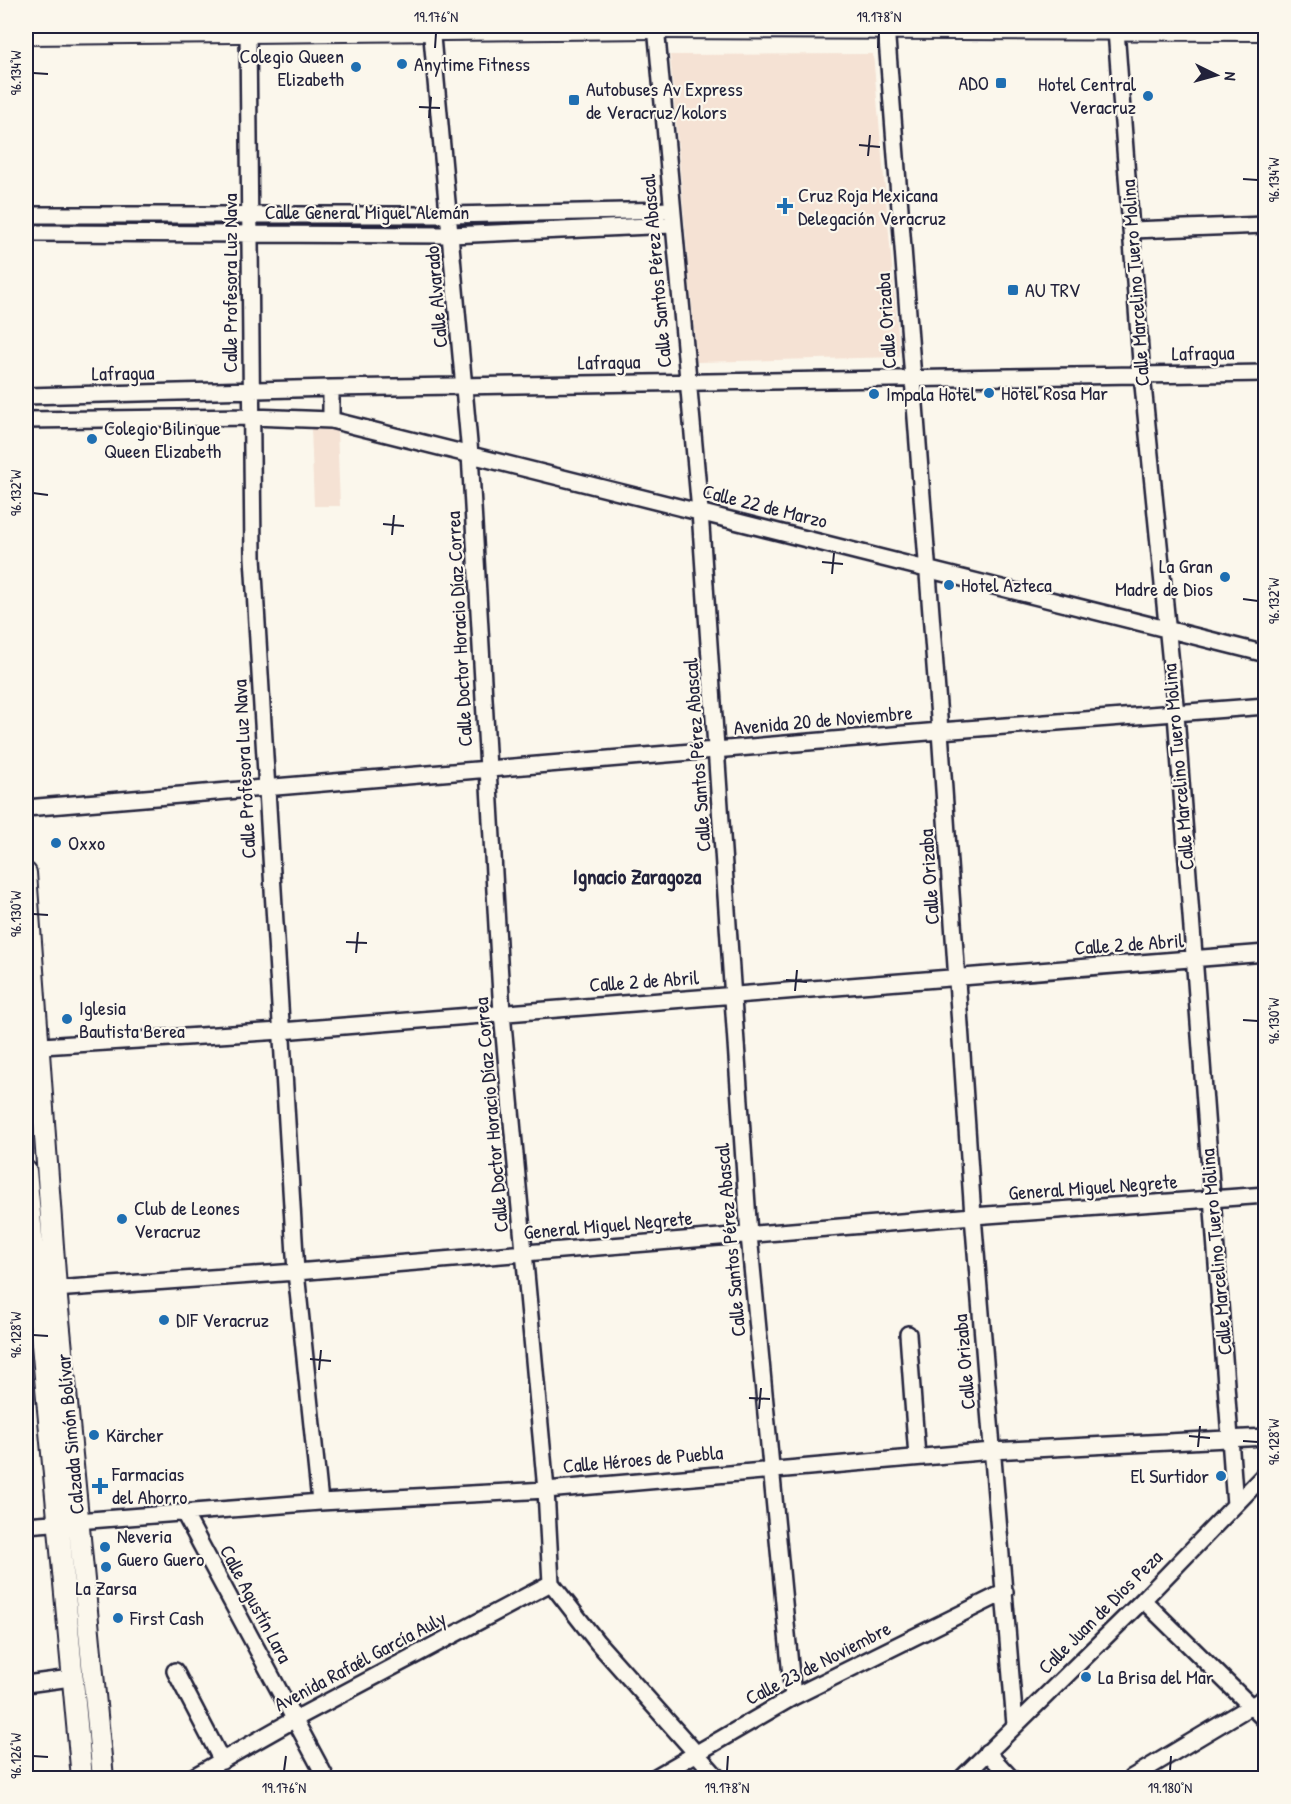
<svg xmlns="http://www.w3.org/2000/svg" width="1291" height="1804" viewBox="0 0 1291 1804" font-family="'Patrick Hand',sans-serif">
  <rect width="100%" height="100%" fill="#fbf7ec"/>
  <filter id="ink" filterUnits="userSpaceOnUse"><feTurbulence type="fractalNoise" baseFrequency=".0167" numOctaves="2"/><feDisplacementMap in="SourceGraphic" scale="12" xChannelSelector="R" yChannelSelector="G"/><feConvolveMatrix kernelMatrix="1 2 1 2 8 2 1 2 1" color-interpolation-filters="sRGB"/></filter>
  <g filter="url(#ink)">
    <path fill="#f5e2d4" d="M 873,54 L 900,357 L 697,362 L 670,55 Z
      M 311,428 L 337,429 L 340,506 L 314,506 Z"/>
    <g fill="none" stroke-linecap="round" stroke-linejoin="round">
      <g stroke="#22223b" stroke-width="20">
        <path id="street" d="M 431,26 L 470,454 L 502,1013 L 546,1490 L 551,1583 L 597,1642 L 718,1778
          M 656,26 L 700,511 L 749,1235 L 793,1697
          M 886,26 L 940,731 L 973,1216 L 1015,1725
          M 1116,30 L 1142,375 L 1176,714 L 1235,1505
          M 248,32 L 253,557 L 296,1272 L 320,1502
          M 26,215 L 450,215 L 671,210
          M 1132,230 L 1266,225
          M 26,233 L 451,235 L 672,225
          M 331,388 L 331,420
          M 26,396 L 331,388 L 1266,373
          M 26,420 L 252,417 L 331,420 L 1266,654
          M 26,808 L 940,731 L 1266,706
          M 26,1047 L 281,1031 L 1266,953
          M 26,1291 L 296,1272 L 973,1216 L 1266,1195
          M 908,1334 L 917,1457
          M 184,1513 L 326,1778
          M 26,1525 L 320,1502 L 546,1490 L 992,1451 L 1266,1437
          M 1143,1600 L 1266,1721
          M 175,1671 L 222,1761
          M 26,1684 L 71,1678
          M 987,1752 L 1011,1778
          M 191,1778 L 295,1719 L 551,1583
          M 654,1778 L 793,1697 L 1005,1592
          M 962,1778 L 1143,1600 L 1266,1473
          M 1131,1778 L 1266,1697"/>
      </g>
      <g stroke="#22223b" stroke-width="24">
        <path id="secondary" d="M 26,34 L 656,28 L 1266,30
          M 26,873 L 56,1288 L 103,1778
          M 26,1171 L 82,1778"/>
      </g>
      <use href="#street" stroke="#fbf7ec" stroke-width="15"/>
      <use href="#secondary" stroke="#fbf7ec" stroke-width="20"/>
    </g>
  </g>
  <path fill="none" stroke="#22223b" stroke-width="2" d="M 435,48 L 436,33M 878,48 L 879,33M 33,73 L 48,74M 419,107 L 440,108M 429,118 L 431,97M 859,145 L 880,147M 868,156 L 870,135M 1243,179 L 1258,180M 33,493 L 48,495M 383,524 L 404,526M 392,535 L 394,515M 822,562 L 843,564M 832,574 L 834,553M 1243,599 L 1258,601M 33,914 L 48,915M 346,942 L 367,943M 356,953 L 358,932M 786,980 L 807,982M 795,991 L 797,970M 1243,1020 L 1258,1021M 33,1335 L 48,1336M 310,1359 L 331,1361M 319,1370 L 321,1350M 749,1398 L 770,1399M 759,1409 L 761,1388M 1189,1436 L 1210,1438M 1243,1441 L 1258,1442M 1198,1447 L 1200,1426M 33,1756 L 48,1757M 284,1771 L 286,1756M 727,1771 L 728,1756M 1170,1771 L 1171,1756"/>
  <g fill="#1f6fb2" stroke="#fbf7ec" stroke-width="2">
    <circle cx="402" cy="64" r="6"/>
    <circle cx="356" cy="67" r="6"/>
    <rect x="995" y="77" width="12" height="12" rx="3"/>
    <circle cx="1148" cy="96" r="6"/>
    <rect x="568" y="94" width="12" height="12" rx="3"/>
    <path d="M782 197h6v6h6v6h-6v6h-6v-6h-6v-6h6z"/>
    <rect x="1007" y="284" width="12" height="12" rx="3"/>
    <circle cx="989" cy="393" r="6"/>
    <circle cx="874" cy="394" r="6"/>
    <circle cx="92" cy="439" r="6"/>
    <circle cx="1225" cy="577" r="6"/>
    <circle cx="949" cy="585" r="6"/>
    <circle cx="56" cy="843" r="6"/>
    <circle cx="67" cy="1019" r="6"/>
    <circle cx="122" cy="1219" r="6"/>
    <circle cx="164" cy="1320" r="6"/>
    <circle cx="94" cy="1435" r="6"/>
    <circle cx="1221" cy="1476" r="6"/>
    <path d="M97 1477h6v6h6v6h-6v6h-6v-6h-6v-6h6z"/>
    <circle cx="105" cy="1547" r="6"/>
    <circle cx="106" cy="1567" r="6"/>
    <circle cx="118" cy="1618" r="6"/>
    <circle cx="1086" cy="1677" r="6"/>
  </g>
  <g text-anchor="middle" stroke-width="4.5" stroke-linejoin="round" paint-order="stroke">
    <g font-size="20" fill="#22223b" stroke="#fbf7ec" text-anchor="start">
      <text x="344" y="63" text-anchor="end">Colegio Queen<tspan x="344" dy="23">Elizabeth</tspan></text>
      <text x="414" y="71">Anytime Fitness</text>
      <text x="989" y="90" text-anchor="end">ADO</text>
      <text x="1136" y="91" text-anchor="end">Hotel Central<tspan x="1136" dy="23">Veracruz</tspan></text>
      <text x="586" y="96">Autobuses Av Express<tspan x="586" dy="23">de Veracruz/kolors</tspan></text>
      <text x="798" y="202">Cruz Roja Mexicana<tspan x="798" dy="23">Delegación Veracruz</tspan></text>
      <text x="1025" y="297">AU TRV</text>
      <text x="1001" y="400">Hotel Rosa Mar</text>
      <text x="886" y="401">Impala Hotel</text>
      <text x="104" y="435">Colegio Bilingue<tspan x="104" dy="23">Queen Elizabeth</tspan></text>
      <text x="1213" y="573" text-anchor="end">La Gran<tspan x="1213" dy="23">Madre de Dios</tspan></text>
      <text x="961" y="592">Hotel Azteca</text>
      <text x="68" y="850">Oxxo</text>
      <text x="79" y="1015">Iglesia<tspan x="79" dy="23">Bautista Berea</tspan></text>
      <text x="134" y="1215">Club de Leones<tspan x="134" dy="23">Veracruz</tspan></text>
      <text x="176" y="1327">DIF Veracruz</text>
      <text x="106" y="1442">Kärcher</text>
      <text x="112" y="1481">Farmacias<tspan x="112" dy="23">del Ahorro</tspan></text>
      <text x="1209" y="1483" text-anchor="end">El Surtidor</text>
      <text x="117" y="1543">Neveria<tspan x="117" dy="23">Guero Guero</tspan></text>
      <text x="106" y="1595" text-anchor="middle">La Zarsa</text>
      <text x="130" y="1625">First Cash</text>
      <text x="1098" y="1684">La Brisa del Mar</text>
    </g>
    <g font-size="20" fill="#22223b" stroke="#fbf7ec">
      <text x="367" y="219">Calle General Miguel Alemán</text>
      <text transform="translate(656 271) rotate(-95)" y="7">Calle Santos Pérez Abascal</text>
      <text transform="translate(230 283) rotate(-90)" y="7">Calle Profesora Luz Nava</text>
      <text transform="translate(1135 283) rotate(-94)" y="7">Calle Marcelino Tuero Molina</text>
      <text transform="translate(436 297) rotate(-95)" y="7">Calle Alvarado</text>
      <text transform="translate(886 321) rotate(-94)" y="7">Calle Orizaba</text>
      <text transform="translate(1203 353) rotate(-1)" y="7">Lafragua</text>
      <text transform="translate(609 362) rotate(-1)" y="7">Lafragua</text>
      <text transform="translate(123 373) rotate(-1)" y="7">Lafragua</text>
      <text transform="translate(765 506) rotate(14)" y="7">Calle 22 de Marzo</text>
      <text transform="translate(459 629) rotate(-93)" y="7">Calle Doctor Horacio Díaz Correa</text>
      <text transform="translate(823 720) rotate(-5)" y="7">Avenida 20 de Noviembre</text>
      <text transform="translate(697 755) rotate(-94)" y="7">Calle Santos Pérez Abascal</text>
      <text transform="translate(1178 767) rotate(-95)" y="7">Calle Marcelino Tuero Molina</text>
      <text transform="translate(244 769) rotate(-93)" y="7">Calle Profesora Luz Nava</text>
      <text transform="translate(929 877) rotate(-94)" y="7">Calle Orizaba</text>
      <text transform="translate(1129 944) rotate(-4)" y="7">Calle 2 de Abril</text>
      <text transform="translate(644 981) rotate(-4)" y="7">Calle 2 de Abril</text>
      <text transform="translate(491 1115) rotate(-95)" y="7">Calle Doctor Horacio Díaz Correa</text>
      <text transform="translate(1093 1187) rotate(-4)" y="7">General Miguel Negrete</text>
      <text transform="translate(608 1225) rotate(-5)" y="7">General Miguel Negrete</text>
      <text transform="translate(730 1240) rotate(-95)" y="7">Calle Santos Pérez Abascal</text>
      <text transform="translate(1216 1252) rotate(-95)" y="7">Calle Marcelino Tuero Molina</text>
      <text transform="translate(964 1362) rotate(-95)" y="7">Calle Orizaba</text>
      <text transform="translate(70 1434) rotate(-95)" y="7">Calzada Simón Bolívar</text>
      <text transform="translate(643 1459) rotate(-5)" y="7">Calle Héroes de Puebla</text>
      <text transform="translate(256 1604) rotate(62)" y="7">Calle Agustín Lara</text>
      <text transform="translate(1100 1612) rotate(-45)" y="7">Calle Juan de Dios Peza</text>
      <text transform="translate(360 1661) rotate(-28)" y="7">Avenida Rafaél García Auly</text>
      <text transform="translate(818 1663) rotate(-27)" y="7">Calle 23 de Noviembre</text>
    </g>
    <g font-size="21" font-weight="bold" fill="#22223b" stroke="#fbf7ec">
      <text x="637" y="884">Ignacio Zaragoza</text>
    </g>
  </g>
  <rect width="1291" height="1804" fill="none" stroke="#fbf7ec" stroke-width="66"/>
  <g transform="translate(1216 75) rotate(95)" stroke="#fbf7ec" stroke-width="4.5" paint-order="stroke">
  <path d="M0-4.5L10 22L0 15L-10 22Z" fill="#22223b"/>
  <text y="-9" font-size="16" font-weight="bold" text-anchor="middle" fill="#22223b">N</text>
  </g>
  <rect x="33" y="33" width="1225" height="1738" fill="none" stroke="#22223b" stroke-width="2"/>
  <g font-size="15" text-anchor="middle" fill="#22223b">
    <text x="436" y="22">19.176°N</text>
    <text x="879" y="22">19.178°N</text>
    <text transform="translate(16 73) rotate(-90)" y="5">96.134°W</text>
    <text transform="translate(1274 180) rotate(-90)" y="5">96.134°W</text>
    <text transform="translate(16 493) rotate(-90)" y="5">96.132°W</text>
    <text transform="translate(1274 601) rotate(-90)" y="5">96.132°W</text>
    <text transform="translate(16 914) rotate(-90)" y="5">96.130°W</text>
    <text transform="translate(1274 1021) rotate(-90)" y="5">96.130°W</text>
    <text transform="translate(16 1335) rotate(-90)" y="5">96.128°W</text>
    <text transform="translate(1274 1442) rotate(-90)" y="5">96.128°W</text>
    <text transform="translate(16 1756) rotate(-90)" y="5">96.126°W</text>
    <text x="284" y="1793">19.176°N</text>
    <text x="727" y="1793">19.178°N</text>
    <text x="1170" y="1793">19.180°N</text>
  </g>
</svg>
